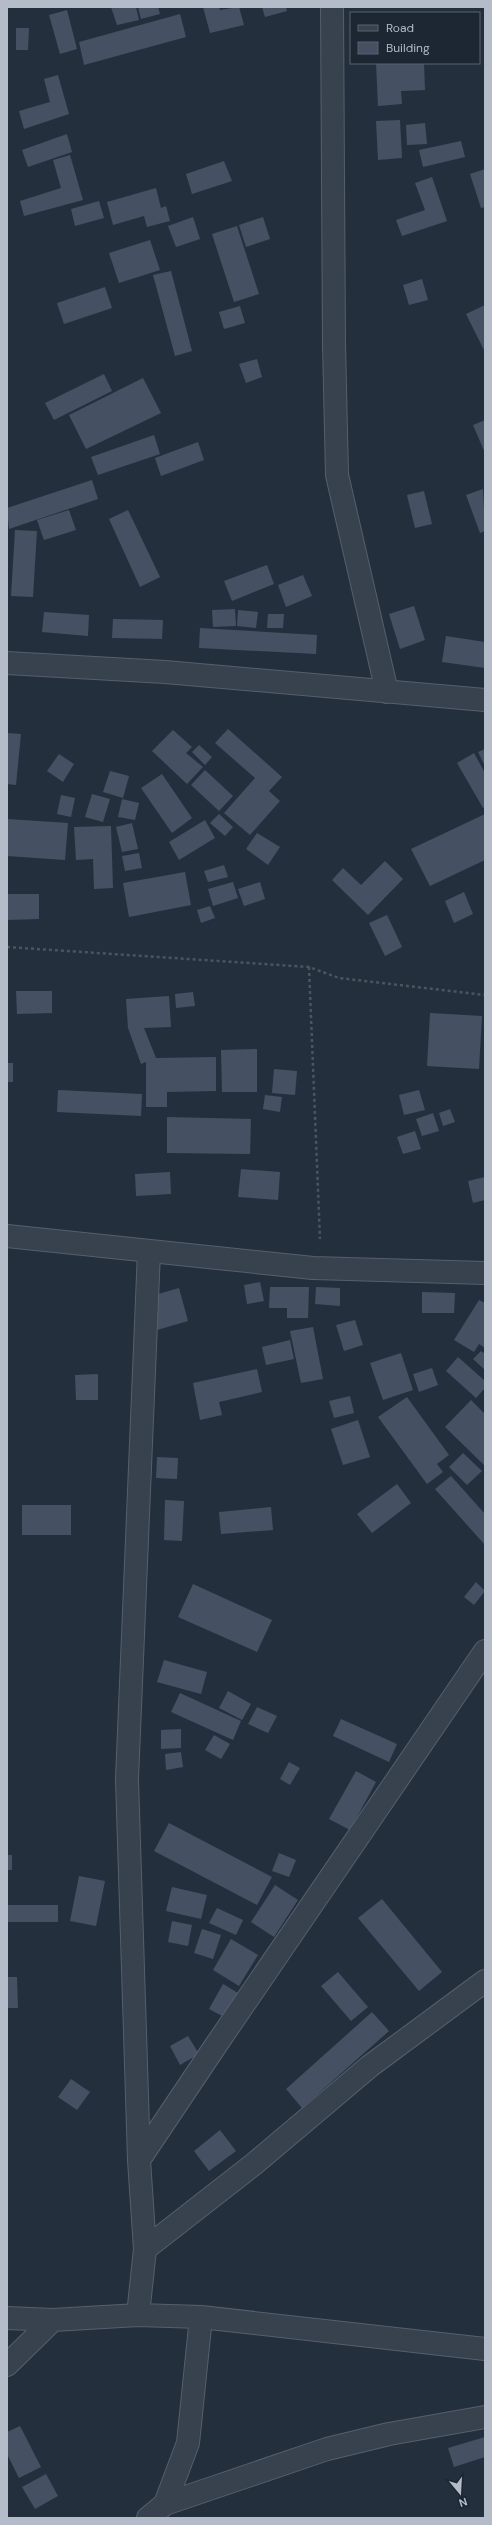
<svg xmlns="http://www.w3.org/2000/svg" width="492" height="2525" viewBox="0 0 492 2525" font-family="'DM Sans',sans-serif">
  <rect width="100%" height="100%" fill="#242f3e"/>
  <path fill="#455162" d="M 111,7 L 136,7 L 139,20 L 117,25 Z
    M 138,7 L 158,7 L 160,14 L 141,19 Z
    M 203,7 L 219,7 L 220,10 L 239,7 L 244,25 L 210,33 Z
    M 262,7 L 286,7 L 287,11 L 265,17 Z
    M 67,10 L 77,49 L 60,54 L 49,15 Z
    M 180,14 L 186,37 L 84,65 L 79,42 Z
    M 16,28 L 29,28 L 28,50 L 16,50 Z
    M 376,63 L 424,63 L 425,90 L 401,91 L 402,104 L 378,106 Z
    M 58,75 L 69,114 L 24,129 L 19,111 L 50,102 L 44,79 Z
    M 400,120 L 402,158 L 378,160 L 376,121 Z
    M 425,123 L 427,144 L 407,145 L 406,125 Z
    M 67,134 L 72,152 L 28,167 L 22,150 Z
    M 461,141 L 465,157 L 423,167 L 419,150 Z
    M 70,155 L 83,200 L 24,216 L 20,201 L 61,188 L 53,160 Z
    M 224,161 L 232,181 L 192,194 L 186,174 Z
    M 485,169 L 485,207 L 481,208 L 470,174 Z
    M 432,177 L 447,221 L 402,236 L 396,220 L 425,210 L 415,183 Z
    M 156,188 L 161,208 L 166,206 L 170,221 L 147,227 L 144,216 L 113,225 L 107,202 Z
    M 99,201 L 104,218 L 75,226 L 71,209 Z
    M 193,217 L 200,239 L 176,247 L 168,226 Z
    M 263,217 L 270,239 L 246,247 L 239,225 Z
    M 237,226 L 259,294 L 234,302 L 212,234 Z
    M 150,240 L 160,270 L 119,283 L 109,253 Z
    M 171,271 L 192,351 L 175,356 L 153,275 Z
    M 422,279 L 428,300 L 409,305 L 403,285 Z
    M 105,287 L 112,308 L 64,324 L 57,303 Z
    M 485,305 L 485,352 L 466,314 Z
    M 240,306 L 245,323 L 224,329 L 219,312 Z
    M 257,359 L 262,377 L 246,383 L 239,364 Z
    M 104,374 L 112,391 L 54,420 L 45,403 Z
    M 143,378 L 161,413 L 86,449 L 69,415 Z
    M 485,420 L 485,453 L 473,425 Z
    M 154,435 L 160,454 L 98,475 L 91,457 Z
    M 198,442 L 204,460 L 161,476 L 155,458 Z
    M 92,480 L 98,499 L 9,529 L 7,508 Z
    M 483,489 L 485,531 L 480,533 L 466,495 Z
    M 424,491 L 432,524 L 415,528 L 407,495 Z
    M 69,510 L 76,530 L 44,540 L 37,520 Z
    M 128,510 L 160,577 L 140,587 L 109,519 Z
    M 15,530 L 37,531 L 33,597 L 11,596 Z
    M 267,565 L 274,584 L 232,601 L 224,581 Z
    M 303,575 L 312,596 L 286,607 L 278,585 Z
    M 414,606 L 425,640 L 400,649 L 389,614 Z
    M 235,609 L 236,626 L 213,627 L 212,610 Z
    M 238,610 L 258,612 L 256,628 L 237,626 Z
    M 44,612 L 89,615 L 88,636 L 42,632 Z
    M 268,614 L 284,614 L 283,628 L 267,628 Z
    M 113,619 L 163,620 L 162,639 L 112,638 Z
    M 200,628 L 317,635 L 316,654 L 199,648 Z
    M 446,636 L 485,642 L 485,668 L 442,662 Z
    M 228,729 L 282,777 L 269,791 L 280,801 L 250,835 L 224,813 L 255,778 L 215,743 Z
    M 173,730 L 192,747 L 186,753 L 203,767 L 187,784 L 152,751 Z
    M 7,733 L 21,734 L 16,785 L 7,784 Z
    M 199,745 L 212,757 L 205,765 L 192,752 Z
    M 485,749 L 485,766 L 478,752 Z
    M 474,753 L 485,773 L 485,807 L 483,808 L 457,763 Z
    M 59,754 L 74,764 L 63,782 L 47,771 Z
    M 205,770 L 233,796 L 219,811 L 191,785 Z
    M 110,771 L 129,776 L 123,798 L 103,792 Z
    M 162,774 L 192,818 L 172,833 L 141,788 Z
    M 92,794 L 110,799 L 103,822 L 85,817 Z
    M 61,795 L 75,798 L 71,817 L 57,814 Z
    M 122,799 L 139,803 L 135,820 L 118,817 Z
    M 219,814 L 233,827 L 225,836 L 210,823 Z
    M 485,814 L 485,860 L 430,886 L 411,849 Z
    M 7,819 L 68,823 L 65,860 L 7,856 Z
    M 205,820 L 215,838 L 179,860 L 169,842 Z
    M 132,823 L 138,849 L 122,852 L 116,827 Z
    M 111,826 L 113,888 L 94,889 L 93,859 L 76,860 L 74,827 Z
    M 257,833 L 280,847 L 268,865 L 246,849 Z
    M 139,853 L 142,868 L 125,871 L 122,856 Z
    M 385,861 L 403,879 L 368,915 L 332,880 L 343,868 L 361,885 Z
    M 224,865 L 228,877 L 208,882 L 204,871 Z
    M 185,872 L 191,905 L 129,917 L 123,883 Z
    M 233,882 L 238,898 L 213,906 L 208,889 Z
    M 260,882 L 265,899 L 244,906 L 238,889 Z
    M 464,892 L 473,914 L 454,923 L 445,901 Z
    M 7,894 L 39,894 L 39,919 L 7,920 Z
    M 210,906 L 215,918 L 201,923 L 197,910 Z
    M 387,915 L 402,947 L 385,956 L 369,923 Z
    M 16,991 L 52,991 L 52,1013 L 17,1014 Z
    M 193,992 L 195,1006 L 176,1008 L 175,994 Z
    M 169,996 L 171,1027 L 144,1028 L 156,1058 L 216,1057 L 216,1091 L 167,1092 L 167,1107 L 146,1107 L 146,1062 L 141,1064 L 128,1028 L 126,999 Z
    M 430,1013 L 482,1016 L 479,1069 L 427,1066 Z
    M 257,1049 L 257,1092 L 222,1092 L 221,1050 Z
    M 7,1063 L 13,1063 L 13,1082 L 7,1082 Z
    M 274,1069 L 297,1071 L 295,1095 L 272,1093 Z
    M 58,1090 L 142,1094 L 141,1116 L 57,1112 Z
    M 419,1090 L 425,1110 L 404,1115 L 399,1095 Z
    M 265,1095 L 282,1097 L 280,1112 L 263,1109 Z
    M 450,1109 L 455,1122 L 443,1126 L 439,1113 Z
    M 433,1113 L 439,1131 L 422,1136 L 416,1119 Z
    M 167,1117 L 251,1119 L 250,1154 L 167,1153 Z
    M 415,1131 L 421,1149 L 403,1154 L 397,1137 Z
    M 241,1169 L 280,1172 L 278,1200 L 238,1197 Z
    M 170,1172 L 171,1194 L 136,1196 L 135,1174 Z
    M 485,1177 L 485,1200 L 473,1203 L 468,1181 Z
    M 260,1282 L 264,1301 L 247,1304 L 244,1285 Z
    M 270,1287 L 309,1287 L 308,1318 L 287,1318 L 287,1308 L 269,1308 Z
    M 316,1287 L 340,1288 L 340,1306 L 315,1304 Z
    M 179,1288 L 188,1321 L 157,1330 L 148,1297 Z
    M 422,1292 L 455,1293 L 454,1313 L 422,1313 Z
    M 479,1300 L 485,1303 L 485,1348 L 479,1344 L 474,1352 L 454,1340 Z
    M 355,1320 L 363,1345 L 344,1351 L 336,1325 Z
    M 313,1327 L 323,1379 L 301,1383 L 290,1331 Z
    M 290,1340 L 294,1359 L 266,1365 L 262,1347 Z
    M 481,1351 L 485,1354 L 485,1370 L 473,1359 Z
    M 401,1353 L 413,1390 L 383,1400 L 370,1363 Z
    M 458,1357 L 485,1381 L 485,1388 L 476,1398 L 446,1371 Z
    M 432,1368 L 438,1385 L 419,1392 L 413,1374 Z
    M 257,1369 L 262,1392 L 219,1402 L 222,1415 L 200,1420 L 193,1383 Z
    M 98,1374 L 98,1400 L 76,1400 L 75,1375 Z
    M 350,1396 L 354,1413 L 334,1418 L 329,1401 Z
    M 407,1397 L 449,1455 L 437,1464 L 443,1472 L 427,1484 L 378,1417 Z
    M 471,1400 L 485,1414 L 485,1466 L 445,1427 Z
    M 358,1420 L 370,1457 L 343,1465 L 331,1429 Z
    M 463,1453 L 482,1471 L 467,1485 L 449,1467 Z
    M 157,1457 L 178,1458 L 177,1479 L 156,1478 Z
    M 451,1476 L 485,1514 L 485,1545 L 435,1489 Z
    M 397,1484 L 411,1503 L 372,1533 L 357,1514 Z
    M 165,1500 L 184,1501 L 182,1541 L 164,1540 Z
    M 22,1505 L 71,1505 L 71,1535 L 22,1535 Z
    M 271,1507 L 273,1530 L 221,1534 L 219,1512 Z
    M 476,1582 L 485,1591 L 474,1605 L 464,1597 Z
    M 193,1584 L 272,1620 L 257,1652 L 178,1617 Z
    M 164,1660 L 207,1672 L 201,1694 L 157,1682 Z
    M 228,1691 L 251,1704 L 242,1720 L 219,1708 Z
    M 180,1693 L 241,1721 L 233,1740 L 171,1712 Z
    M 257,1707 L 277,1716 L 268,1733 L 248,1724 Z
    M 341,1719 L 397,1744 L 389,1762 L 333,1736 Z
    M 181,1729 L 181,1748 L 161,1749 L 161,1730 Z
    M 214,1735 L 230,1744 L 221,1759 L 205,1750 Z
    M 181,1752 L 183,1767 L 166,1770 L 165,1754 Z
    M 289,1762 L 300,1768 L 290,1785 L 280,1779 Z
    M 356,1771 L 376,1782 L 350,1830 L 329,1819 Z
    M 169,1823 L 272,1877 L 257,1905 L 154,1851 Z
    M 279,1853 L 296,1860 L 289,1877 L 272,1871 Z
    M 7,1855 L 12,1855 L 12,1870 L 7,1870 Z
    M 79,1876 L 105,1881 L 96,1926 L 70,1921 Z
    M 275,1885 L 298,1900 L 274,1937 L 251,1922 Z
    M 172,1887 L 207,1895 L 201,1919 L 166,1911 Z
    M 382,1899 L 442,1972 L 419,1991 L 358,1918 Z
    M 7,1905 L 58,1905 L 58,1922 L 7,1922 Z
    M 217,1908 L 243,1920 L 236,1935 L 209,1923 Z
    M 172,1921 L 192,1925 L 188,1946 L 168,1942 Z
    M 202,1929 L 221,1935 L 213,1959 L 194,1953 Z
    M 231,1939 L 258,1955 L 239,1986 L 213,1970 Z
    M 338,1972 L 368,2007 L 351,2021 L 321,1986 Z
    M 7,1977 L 17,1977 L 18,2008 L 7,2008 Z
    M 223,1984 L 238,1993 L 224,2017 L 209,2009 Z
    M 372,2012 L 389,2031 L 302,2108 L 286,2089 Z
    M 188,2036 L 199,2054 L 180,2065 L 170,2046 Z
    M 71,2079 L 90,2092 L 77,2110 L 58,2097 Z
    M 220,2130 L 236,2151 L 209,2171 L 194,2151 Z
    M 20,2426 L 41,2467 L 19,2478 L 7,2454 L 7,2432 Z
    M 485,2437 L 485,2457 L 454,2467 L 448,2448 Z
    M 46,2474 L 58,2496 L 35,2509 L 22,2487 Z"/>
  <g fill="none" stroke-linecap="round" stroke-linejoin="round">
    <g stroke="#565f6c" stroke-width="24">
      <path id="street" d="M 332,7 L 334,344 L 337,475 L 387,692
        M 7,663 L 165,672 L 485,700
        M 7,1236 L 313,1268 L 485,1273
        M 139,2160 L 127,1779 L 149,1251
        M 145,2249 L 254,2164 L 370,2066 L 485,1981
        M 138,2315 L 145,2249 L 139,2160 L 214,2048 L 485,1651
        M 7,2318 L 53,2320 L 138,2315 L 201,2317 L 485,2349
        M 7,2365 L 53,2320
        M 165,2504 L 327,2449 L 389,2434 L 485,2417
        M 148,2518 L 165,2504 L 188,2443 L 201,2317"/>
    </g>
    <path stroke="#44595c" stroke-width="2.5" stroke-dasharray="3 3" stroke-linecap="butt" d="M 7,947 L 309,967 L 339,978 L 485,995
      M 309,967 L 320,1239"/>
    <use href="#street" stroke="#38414e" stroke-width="22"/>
  </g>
  <rect width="492" height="2525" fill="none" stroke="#b4bcc9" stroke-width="16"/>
  <rect x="350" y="12" width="130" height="52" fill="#1d2633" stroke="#59626f"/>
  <rect x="358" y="25" width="20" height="6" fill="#38414e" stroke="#59626f"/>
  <text x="386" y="32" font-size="12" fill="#b4bcc9">Road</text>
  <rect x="358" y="42" width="20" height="12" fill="#455162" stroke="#59626f"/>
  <text x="386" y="52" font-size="12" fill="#b4bcc9">Building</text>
  <g transform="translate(460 2493) rotate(162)" stroke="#1d2633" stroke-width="3" paint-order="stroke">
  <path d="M0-3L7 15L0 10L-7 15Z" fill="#b4bcc9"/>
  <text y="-6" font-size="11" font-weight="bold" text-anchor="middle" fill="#b4bcc9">N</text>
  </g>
</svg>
